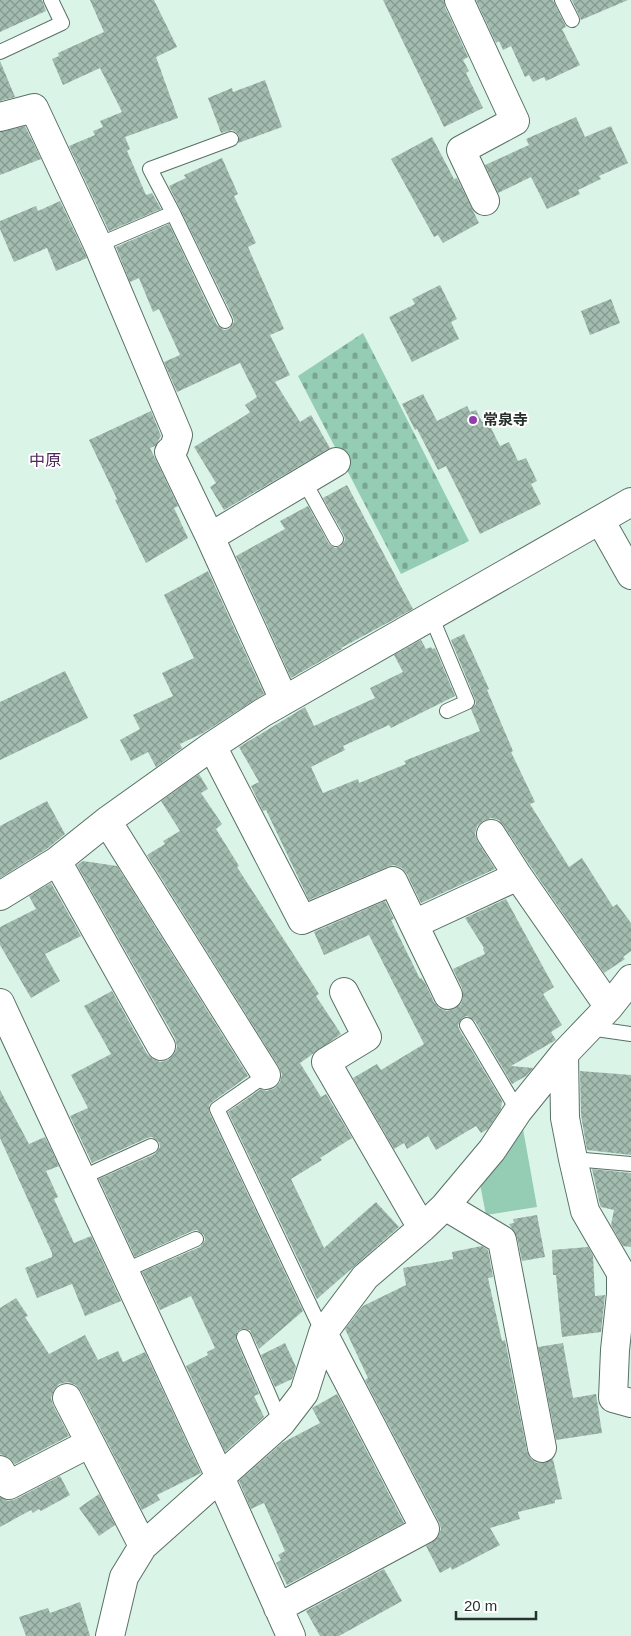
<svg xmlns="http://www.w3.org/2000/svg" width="631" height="1636" viewBox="0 0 631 1636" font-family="Arial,'Noto Sans JP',sans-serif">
  <defs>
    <pattern id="cemetery-stones" width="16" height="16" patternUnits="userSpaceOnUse" patternTransform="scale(1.25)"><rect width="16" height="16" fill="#94ccb4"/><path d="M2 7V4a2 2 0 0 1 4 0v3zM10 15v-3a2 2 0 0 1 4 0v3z" fill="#79a693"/></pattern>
    <pattern id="building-cross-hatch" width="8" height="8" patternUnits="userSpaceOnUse" patternTransform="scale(1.25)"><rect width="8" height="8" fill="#a3bcb0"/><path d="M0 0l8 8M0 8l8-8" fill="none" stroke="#859990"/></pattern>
  </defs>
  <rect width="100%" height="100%" fill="#daf4e8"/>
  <path fill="url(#cemetery-stones)" d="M 363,333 L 469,541 L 401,574 L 298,376 Z"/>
  <path fill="#94ccb4" d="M 518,1127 L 523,1129 L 537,1207 L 486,1215 L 479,1179 Z"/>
  <path fill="url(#building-cross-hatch)" d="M 0,0 L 42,0 L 46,11 L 0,32 Z
    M 90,0 L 154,0 L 177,47 L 156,57 L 178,118 L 125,137 L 130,149 L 127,151 L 146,195 L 152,193 L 161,209 L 109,231 L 69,146 L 95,135 L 93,131 L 103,127 L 100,121 L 122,112 L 100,68 L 63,85 L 52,59 L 59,56 L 58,53 L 104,32 Z
    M 383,0 L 444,0 L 445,7 L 468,57 L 463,60 L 469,71 L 466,73 L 483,108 L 444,127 Z
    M 476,0 L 553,0 L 566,27 L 562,29 L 580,65 L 546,81 L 544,77 L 533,82 L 529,75 L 525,77 L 511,46 L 503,50 L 499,41 L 496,43 Z
    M 572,0 L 628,0 L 581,20 Z
    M 0,61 L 15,97 L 0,101 Z
    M 265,80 L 282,127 L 238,143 L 239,136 L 236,132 L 232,130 L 221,133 L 208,98 L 232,88 L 233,92 Z
    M 576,117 L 585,137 L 611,126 L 628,163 L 599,176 L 601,179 L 578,190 L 580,194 L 547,209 L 531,177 L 498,193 L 485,165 L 529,145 L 526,139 Z
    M 25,126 L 41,159 L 0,175 L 0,132 Z
    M 432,137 L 454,179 L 457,178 L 479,223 L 443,243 L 438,235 L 434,237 L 391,159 Z
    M 222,158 L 238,194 L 234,196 L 256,243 L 248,247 L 284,329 L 270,335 L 290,375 L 275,382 L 300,422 L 311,415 L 330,448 L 224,510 L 210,487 L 216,483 L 194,447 L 246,415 L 250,412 L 245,405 L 257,397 L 240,363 L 177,392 L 164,362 L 180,355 L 159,309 L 153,312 L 139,278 L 130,282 L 116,247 L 169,224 L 217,325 L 224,330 L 229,329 L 234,322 L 233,317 L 169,186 L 186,178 L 184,175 Z
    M 60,201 L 87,258 L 56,271 L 47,248 L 14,262 L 0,229 L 0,221 L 36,206 L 38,211 Z
    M 440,285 L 457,319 L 451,322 L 459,339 L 412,362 L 389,317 L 415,304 L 412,299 Z
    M 611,299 L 620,323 L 590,335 L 581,311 Z
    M 423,394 L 437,421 L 467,406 L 470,412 L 476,410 L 482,422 L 487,420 L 500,446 L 509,442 L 518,461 L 526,458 L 537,481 L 531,484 L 541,504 L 480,534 L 446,466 L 438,470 L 417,429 L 415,430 L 402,404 Z
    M 151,411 L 161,436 L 155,446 L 150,448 L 178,506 L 174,508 L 188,538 L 146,563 L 115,500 L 117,499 L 89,440 Z
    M 347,485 L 413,609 L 341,648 L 342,649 L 291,678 L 236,556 L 285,529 L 280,521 L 308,506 L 329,544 L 335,548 L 341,546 L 345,540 L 344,535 L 323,498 Z
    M 208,571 L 264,694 L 203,733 L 180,744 L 182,748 L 156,767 L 148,752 L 131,761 L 120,740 L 140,729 L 133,715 L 173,696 L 162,673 L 194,658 L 164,595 Z
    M 464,634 L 489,689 L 487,690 L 513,751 L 511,752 L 535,802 L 530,804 L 569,867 L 582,858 L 613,907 L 617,904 L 631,923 L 631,951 L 623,957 L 625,959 L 604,973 L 531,867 L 504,826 L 499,820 L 491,818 L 483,821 L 477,826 L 475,834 L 478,842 L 495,869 L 421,903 L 407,874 L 402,868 L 394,865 L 387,867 L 309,900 L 266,810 L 263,811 L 251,786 L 259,782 L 239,747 L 305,707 L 314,726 L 375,698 L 370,688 L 403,672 L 394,655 L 421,640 L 426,649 L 431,647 L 432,649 L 435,648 L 455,696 L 391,728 L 389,725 L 343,746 L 345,750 L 311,767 L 323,793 L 358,779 L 359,783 L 406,764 L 404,761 L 480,731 L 471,709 L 476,704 L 475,699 L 451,640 Z
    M 65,671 L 88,718 L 0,760 L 0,702 Z
    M 199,774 L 208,789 L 201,793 L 222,824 L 216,829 L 239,866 L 237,867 L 310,980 L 319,994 L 316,996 L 341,1034 L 300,1063 L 321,1097 L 326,1094 L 352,1138 L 320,1158 L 322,1160 L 291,1179 L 324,1248 L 376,1202 L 399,1227 L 317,1299 L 228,1112 L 261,1089 L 267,1091 L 275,1088 L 280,1082 L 282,1074 L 279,1067 L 147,855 L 165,844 L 163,841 L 180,831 L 161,801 Z
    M 47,801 L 65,834 L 48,848 L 0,878 L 0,826 Z
    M 83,861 L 117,866 L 248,1076 L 212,1102 L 209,1105 L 209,1112 L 303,1311 L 259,1349 L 250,1330 L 241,1329 L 237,1332 L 236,1340 L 259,1394 L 254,1396 L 264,1417 L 225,1452 L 186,1366 L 208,1355 L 207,1352 L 215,1348 L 191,1296 L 160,1310 L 142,1272 L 200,1247 L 205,1240 L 204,1235 L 197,1230 L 192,1231 L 135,1257 L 99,1179 L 155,1154 L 160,1147 L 159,1142 L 152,1137 L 147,1138 L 92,1163 L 70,1116 L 88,1108 L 71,1075 L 111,1054 L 84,1006 L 112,991 L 147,1054 L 153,1059 L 160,1062 L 168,1060 L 174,1054 L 177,1047 L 175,1038 L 77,865 Z
    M 51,883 L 81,936 L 45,954 L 60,981 L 31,998 L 0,945 L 0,927 L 36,909 L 29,896 Z
    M 506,899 L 554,987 L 543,994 L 562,1025 L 551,1032 L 556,1040 L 511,1066 L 533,1068 L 526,1076 L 512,1084 L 475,1021 L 467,1016 L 462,1018 L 458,1025 L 459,1029 L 502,1101 L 501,1109 L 488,1129 L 481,1133 L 476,1126 L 436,1150 L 428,1136 L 407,1149 L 404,1143 L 394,1149 L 353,1078 L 377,1064 L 381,1070 L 424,1044 L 369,935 L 324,955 L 314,932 L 385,901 L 394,919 L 391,920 L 420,979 L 421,978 L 425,983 L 434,1002 L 439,1008 L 447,1011 L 454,1009 L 461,1004 L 463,997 L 462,988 L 453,969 L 485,954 L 483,949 L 484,948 L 465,918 Z
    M 580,1071 L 631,1075 L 631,1155 L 587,1150 L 581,1115 Z
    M 0,1090 L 29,1144 L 45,1137 L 59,1166 L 46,1171 L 58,1197 L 54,1199 L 74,1243 L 91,1236 L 121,1301 L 85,1316 L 72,1284 L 37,1298 L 25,1268 L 52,1257 L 52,1253 L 0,1138 Z
    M 592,1169 L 631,1173 L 631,1247 L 623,1246 L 611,1225 L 614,1210 L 601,1207 L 600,1205 Z
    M 537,1215 L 545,1257 L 522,1261 L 517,1237 L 509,1224 L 514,1223 L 513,1219 Z
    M 482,1246 L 488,1250 L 493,1277 L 488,1278 L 502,1341 L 505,1340 L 527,1451 L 531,1459 L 537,1463 L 545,1463 L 553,1459 L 562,1499 L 555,1500 L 555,1503 L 518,1512 L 520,1519 L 490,1528 L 500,1545 L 452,1570 L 451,1567 L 440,1573 L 426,1546 L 438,1537 L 441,1529 L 439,1522 L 365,1380 L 368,1378 L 345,1329 L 363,1306 L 406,1285 L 403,1268 L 453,1259 L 452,1252 Z
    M 588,1247 L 593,1255 L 595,1296 L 605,1295 L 601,1332 L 562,1337 L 556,1275 L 553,1275 L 552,1250 Z
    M 16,1298 L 28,1316 L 25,1317 L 49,1354 L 85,1335 L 98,1360 L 118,1351 L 123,1362 L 145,1352 L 201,1473 L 157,1495 L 160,1500 L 142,1510 L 81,1391 L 76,1385 L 68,1382 L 59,1384 L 54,1390 L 51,1398 L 53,1405 L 69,1436 L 15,1464 L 8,1457 L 0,1454 L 0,1308 Z
    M 285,1343 L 296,1367 L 292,1379 L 275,1387 L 261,1355 Z
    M 563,1343 L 573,1398 L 596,1394 L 602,1433 L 556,1440 L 538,1347 Z
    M 337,1394 L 404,1523 L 287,1585 L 276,1563 L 281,1560 L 278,1555 L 285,1551 L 264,1503 L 251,1509 L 239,1481 L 282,1443 L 320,1423 L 312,1408 Z
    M 60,1476 L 70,1495 L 41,1511 L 39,1509 L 33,1513 L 31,1510 L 0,1527 L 0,1497 L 8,1501 L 16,1499 Z
    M 99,1494 L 115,1525 L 99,1536 L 79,1508 Z
    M 384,1569 L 402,1601 L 339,1636 L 320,1636 L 306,1611 Z
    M 80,1602 L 90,1636 L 26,1636 L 19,1617 L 48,1608 L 50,1613 Z"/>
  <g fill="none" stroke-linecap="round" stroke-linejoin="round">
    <g stroke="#597066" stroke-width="16">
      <path id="lane" d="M 562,0 L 572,20
        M 0,52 L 62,23 L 51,0
        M 173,213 L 150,169 L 231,139
        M 98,245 L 173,213 L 225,321
        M 304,481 L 336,539
        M 431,616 L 467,702 L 447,711
        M 467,1025 L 518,1111
        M 589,1028 L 631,1034
        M 266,1075 L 217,1109 L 323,1333
        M 573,1159 L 631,1164
        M 81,1178 L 151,1146
        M 124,1271 L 196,1239
        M 244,1337 L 281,1423"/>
    </g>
    <g stroke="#597066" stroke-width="30">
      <path id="street" d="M 459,0 L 515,121 L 461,150 L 485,201
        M 0,117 L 34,108 L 98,245 L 178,435 L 174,448 L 169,452 L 210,537 L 284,700
        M 600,520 L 631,575
        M 210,537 L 336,462
        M 212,746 L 302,920 L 393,881 L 448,995
        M 107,821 L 266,1075
        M 491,834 L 518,876 L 609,1007
        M 57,861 L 161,1046
        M 0,896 L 57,861 L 107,821 L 212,746 L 262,713 L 631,502
        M 414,924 L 518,876
        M 344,992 L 367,1037 L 326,1062 L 422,1228
        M 0,1003 L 220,1477 L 291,1636
        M 564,1054 L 565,1118 L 573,1159 L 585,1211 L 621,1273 L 621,1294 L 615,1350 L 613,1398 L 631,1403
        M 445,1206 L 502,1240 L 542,1448
        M 67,1398 L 143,1546
        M 0,1470 L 9,1485 L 90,1443
        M 278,1608 L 425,1529 L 323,1333
        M 110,1636 L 124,1577 L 143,1546 L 281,1423 L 304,1393 L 323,1333 L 365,1277 L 422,1228 L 445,1206 L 492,1150 L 518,1111 L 564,1054 L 609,1007 L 631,979"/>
    </g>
    <use href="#lane" stroke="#fff" stroke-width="14"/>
    <use href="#street" stroke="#fff" stroke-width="28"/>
  </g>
  <circle fill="#903ead" stroke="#fff" stroke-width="2" cx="473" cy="420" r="5"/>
  <g text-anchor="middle" stroke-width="4" stroke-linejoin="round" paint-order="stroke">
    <g font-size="15" font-weight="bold" fill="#27312d" stroke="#fff" text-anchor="start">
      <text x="483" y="425">常泉寺</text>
    </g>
    <g font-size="16" fill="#4f275d" stroke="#fff">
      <text x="45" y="466">中原</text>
    </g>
  </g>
  <path d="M456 1611v8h80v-8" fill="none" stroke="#27312d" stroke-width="2.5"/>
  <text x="464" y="1611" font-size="15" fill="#27312d" stroke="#ffffff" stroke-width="4" paint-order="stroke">20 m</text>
</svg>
